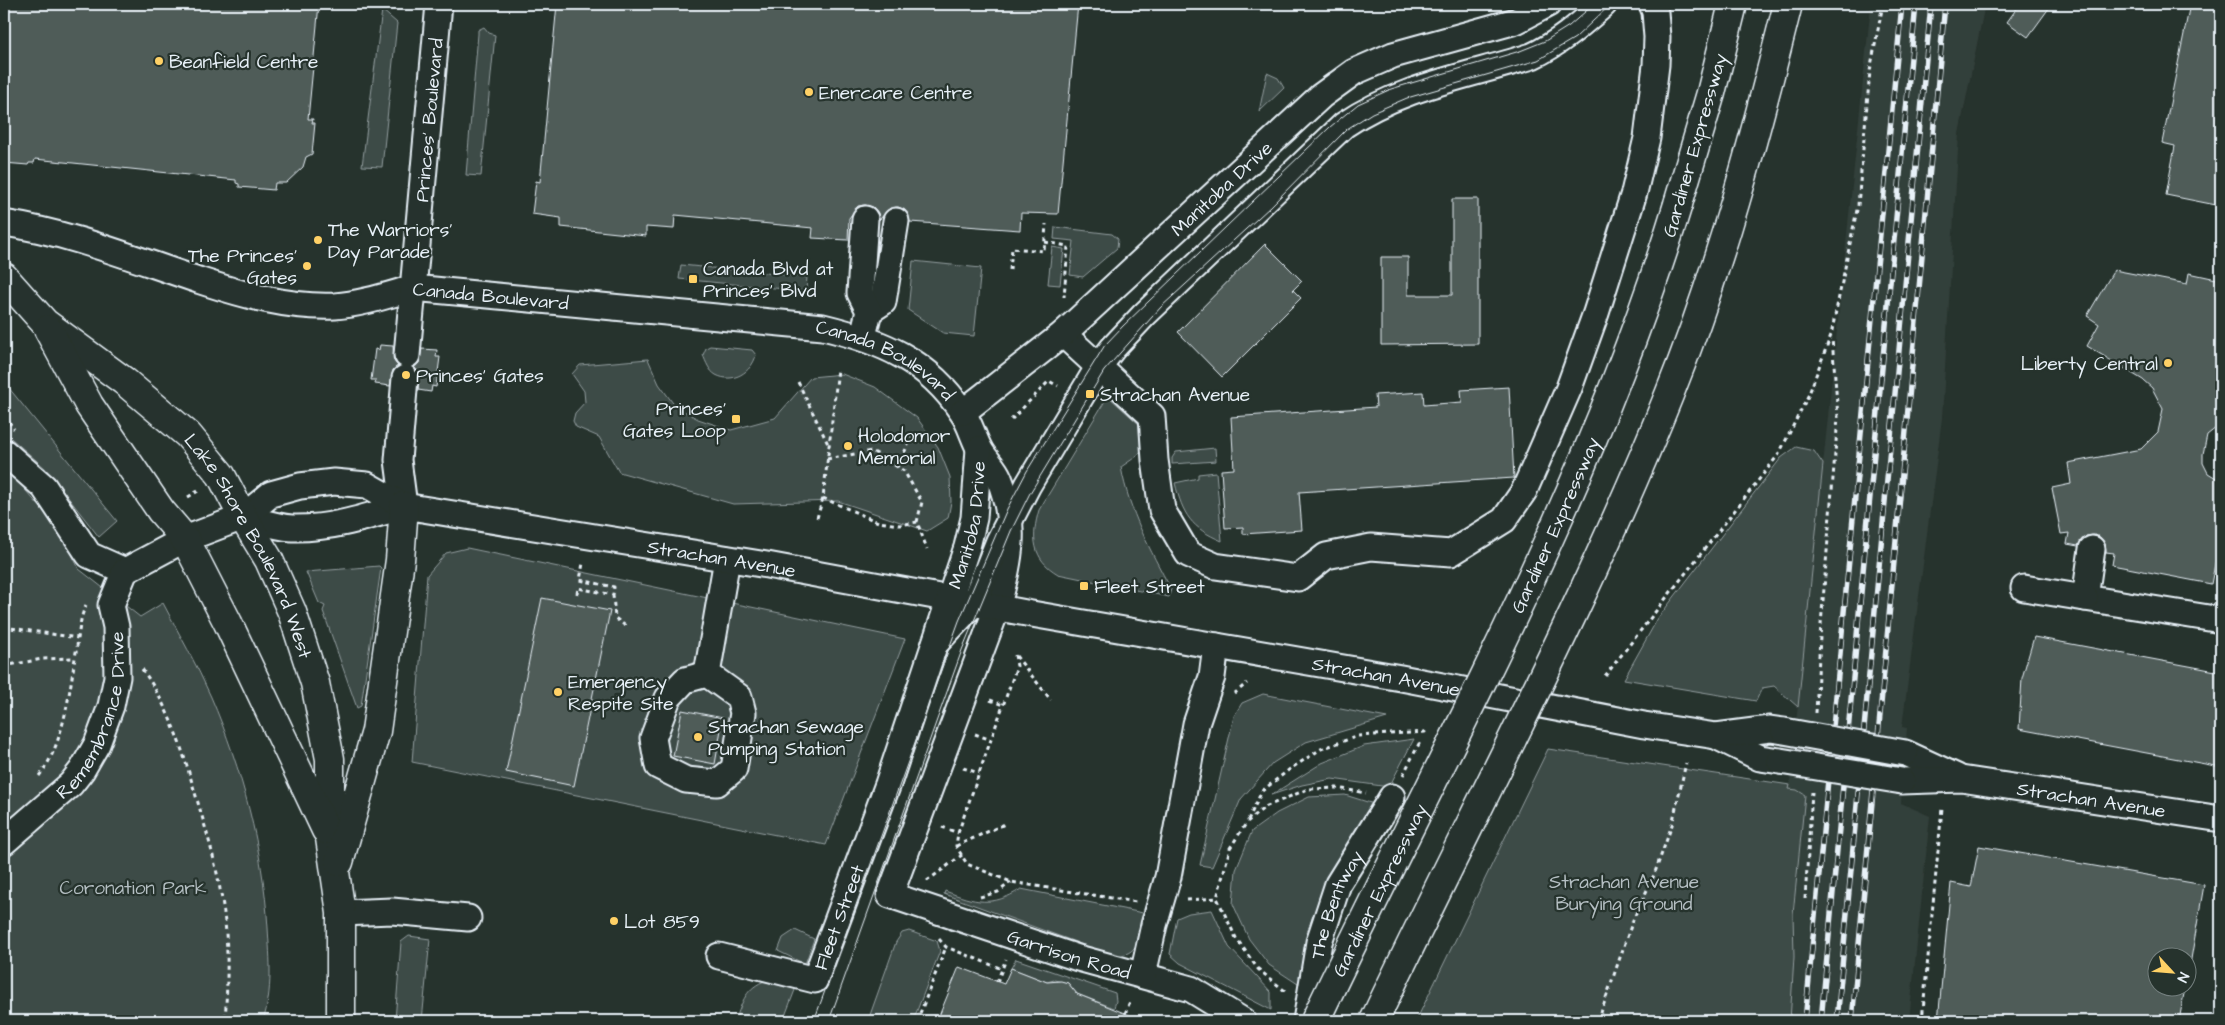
<svg xmlns="http://www.w3.org/2000/svg" width="2225" height="1025" viewBox="0 0 2225 1025" font-family="'Architects Daughter',sans-serif">
  <rect width="100%" height="100%" fill="#26332d"/>
  <filter id="ink" filterUnits="userSpaceOnUse"><feTurbulence type="fractalNoise" baseFrequency=".02" numOctaves="2"/><feDisplacementMap in="SourceGraphic" scale="10" xChannelSelector="R" yChannelSelector="G"/><feConvolveMatrix kernelMatrix="1 2 1 2 8 2 1 2 1" color-interpolation-filters="sRGB"/></filter>
  <g filter="url(#ink)">
    <path fill="#333f3a" d="M 1871,4 L 1985,4 L 1959,134 L 1942,418 L 1902,727 L 1907,728 L 1901,803 L 1930,816 L 1909,1021 L 1765,1021 Z"/>
    <path fill="#3e4b47" stroke="#939ea0" d="M 382,10 L 397,23 L 382,167 L 362,166 Z
      M 484,27 L 489,33 L 495,35 L 481,176 L 466,175 L 478,34 L 478,30 Z
      M 1267,73 L 1278,78 L 1284,88 L 1259,112 Z
      M 1055,227 L 1112,234 L 1118,239 L 1117,248 L 1083,277 L 1070,275 L 1074,241 L 1054,239 Z
      M 1052,247 L 1064,249 L 1060,285 L 1048,284 Z
      M 913,261 L 981,268 L 974,336 L 943,333 L 908,310 Z
      M 681,265 L 807,277 L 806,291 L 679,279 Z
      M 710,346 L 752,350 L 756,355 C 752,372 733,384 716,375 C 709,371 706,362 703,355 L 706,348 Z
      M 648,359 L 659,384 L 675,406 L 698,419 L 731,430 L 775,418 L 811,377 L 842,374 L 875,387 L 917,418 L 938,447 L 950,477 L 951,502 L 948,518 L 927,531 L 838,501 L 733,504 L 619,472 L 599,437 L 576,427 L 573,421 L 575,413 L 585,402 L 584,391 L 572,374 L 580,365 Z
      M 4,382 L 117,521 L 99,537 L 45,468 L 4,432 Z
      M 1108,396 L 1141,426 L 1144,447 L 1137,456 L 1121,467 C 1129,511 1150,550 1171,589 L 1169,597 L 1058,574 C 1032,559 1031,537 1039,510 Z
      M 1796,447 L 1814,451 L 1823,464 L 1798,707 L 1774,686 L 1762,688 L 1756,701 L 1624,679 L 1658,618 L 1781,458 Z
      M 1215,448 L 1216,461 L 1172,464 L 1172,458 L 1176,452 Z
      M 4,469 L 20,484 L 60,530 L 79,569 L 140,617 L 163,603 C 179,634 197,665 211,697 C 242,769 263,849 268,928 C 270,960 273,990 263,1021 L 4,1021 Z
      M 1216,472 L 1222,541 C 1191,528 1183,515 1175,483 L 1198,478 L 1198,474 Z
      M 467,548 L 905,639 L 826,845 L 412,762 L 427,575 L 446,553 Z
      M 379,566 L 381,568 L 361,706 L 357,708 L 323,611 L 325,606 L 319,603 L 306,572 Z
      M 1263,694 L 1387,718 L 1306,742 L 1273,763 L 1241,799 L 1212,867 L 1200,865 L 1234,716 L 1242,703 Z
      M 1414,739 L 1389,787 L 1332,779 L 1302,785 L 1271,795 L 1322,763 L 1364,746 Z
      M 1548,749 L 1790,785 L 1789,789 L 1797,790 L 1805,795 L 1793,914 L 1794,957 L 1790,1021 L 1416,1021 Z
      M 1345,795 L 1377,805 C 1349,841 1324,881 1310,925 C 1304,944 1304,966 1301,986 L 1269,965 L 1249,939 L 1233,904 L 1236,870 L 1252,831 L 1277,813 L 1309,797 Z
      M 1021,889 L 1143,913 C 1139,936 1141,958 1111,955 L 944,894 L 945,891 C 975,902 992,908 1021,889 Z
      M 1212,910 L 1229,947 L 1271,992 L 1271,1010 L 1180,963 L 1170,954 L 1177,918 L 1189,913 Z
      M 795,930 L 814,939 L 805,964 L 778,951 L 783,938 Z
      M 909,931 L 937,941 L 940,951 L 913,1021 L 886,1021 L 870,1015 L 896,942 L 902,933 Z
      M 409,936 L 430,939 L 422,1021 L 395,1021 L 401,942 Z
      M 1016,959 L 1115,993 L 1116,1001 L 1114,1008 L 1077,994 L 1068,983 L 1054,980 L 1047,982 L 1011,968 Z
      M 767,980 L 788,982 L 795,990 L 783,1021 L 735,1021 C 743,1001 745,988 767,980 Z"/>
    <path fill="#505c59" stroke="#e8f1f8" d="M 4,4 L 319,4 L 308,119 L 313,119 L 312,123 L 315,123 L 312,154 L 306,157 L 303,167 L 286,183 L 275,183 L 274,190 L 239,187 L 239,184 L 236,183 L 236,180 L 35,159 L 34,163 L 29,163 L 28,165 L 4,163 Z
      M 557,4 L 1078,4 L 1058,214 L 1021,213 L 1020,230 L 910,222 L 905,210 L 898,207 L 890,208 L 879,220 L 878,213 L 873,207 L 865,205 L 858,206 L 849,218 L 848,240 L 812,238 L 813,228 L 675,215 L 674,229 L 646,227 L 646,236 L 561,227 L 561,218 L 532,214 L 536,181 L 540,182 Z
      M 2020,4 L 2052,4 L 2028,37 L 2007,22 Z
      M 2190,4 L 2221,4 L 2221,206 L 2166,195 L 2175,146 L 2162,143 Z
      M 1452,199 L 1478,199 L 1478,344 L 1381,345 L 1381,257 L 1408,257 L 1408,295 L 1452,295 Z
      M 1265,244 L 1302,281 L 1293,290 L 1301,298 L 1222,377 L 1178,332 Z
      M 2114,270 L 2187,284 L 2189,273 L 2221,280 L 2221,424 L 2207,435 L 2203,454 L 2203,463 L 2208,473 L 2221,481 L 2221,534 L 2211,584 L 2112,565 L 2114,553 L 2106,552 L 2105,544 L 2100,537 L 2094,535 L 2086,536 L 2078,546 L 2067,544 L 2069,533 L 2061,534 L 2052,488 L 2071,484 L 2068,463 L 2141,449 L 2158,432 L 2163,409 L 2152,388 L 2143,380 L 2087,346 L 2099,324 L 2087,316 Z
      M 380,345 L 393,346 L 394,361 L 398,366 L 393,370 L 390,386 L 375,384 L 376,380 L 371,380 L 375,349 L 379,350 Z
      M 422,349 L 437,350 L 436,357 L 440,357 L 436,387 L 432,386 L 431,392 L 418,390 L 418,372 L 414,367 L 419,363 Z
      M 1509,387 L 1514,478 L 1299,492 L 1302,530 L 1243,534 L 1243,527 L 1225,528 L 1221,470 L 1234,469 L 1231,417 L 1376,407 L 1375,395 L 1423,392 L 1424,405 L 1462,402 L 1461,390 Z
      M 542,598 L 610,611 L 574,786 L 506,772 Z
      M 2034,637 L 2221,672 L 2221,767 L 2019,729 L 2022,678 Z
      M 682,710 L 723,718 L 715,764 L 673,756 Z
      M 1979,846 L 2204,885 L 2188,976 L 2188,958 L 2158,958 L 2158,988 L 2185,988 L 2179,1021 L 1938,1021 L 1951,883 L 1971,887 Z
      M 959,967 L 1004,984 L 1011,968 L 1047,982 L 1061,981 L 1068,983 L 1077,994 L 1144,1021 L 937,1021 Z"/>
    <g fill="none" stroke-linecap="round" stroke-linejoin="round">
      <g stroke="#e8f1f8" stroke-width="29">
        <g id="minor">
          <path id="s1" d="M 4,223 C 71,233 137,260 201,281 C 244,295 289,308 335,306 C 362,304 388,295 413,288 L 823,327 C 881,341 928,360 962,412 C 970,423 973,437 980,450 C 985,459 995,468 999,478 C 1018,524 1010,562 997,608 L 890,895 L 1078,958 L 1191,989 L 1243,1021"/>
          <path d="M 869,311 L 883,302 L 896,221"/>
          <path d="M 1063,334 L 1152,416 L 1155,460 L 1162,510 L 1188,554 L 1215,566 L 1298,578 L 1326,556 L 1371,547 L 1451,553 L 1504,520 L 1524,491 L 1569,388 L 1596,313 L 1634,193 L 1647,138 L 1656,65 L 1657,37 L 1655,12 L 1652,4"/>
          <path d="M 863,336 L 869,311 L 860,293 L 865,219"/>
          <path id="s2" d="M 407,355 L 439,4"/>
          <path id="s3" d="M 963,412 L 1063,334 L 1321,96 L 1354,72 L 1393,55 L 1516,21 L 1548,4"/>
          <path d="M 4,452 L 44,487 L 89,555 L 125,571"/>
          <path d="M 404,506 L 398,460 L 405,378"/>
          <path d="M 243,517 C 259,521 276,527 292,528 C 331,529 367,517 404,506"/>
          <path d="M 2092,549 L 2085,598 L 2221,620"/>
          <path d="M 2024,588 L 2085,598"/>
          <path d="M 935,644 L 974,603 L 999,541 L 1028,485 L 1099,366 L 1113,348 L 1144,315 L 1344,125 C 1399,87 1468,76 1532,56 C 1560,43 1581,24 1604,4"/>
          <path d="M 707,674 L 685,680 L 668,698 L 653,738 L 658,766 L 686,780 L 717,783 L 734,769 L 743,713 L 739,697 L 707,674 L 727,559"/>
          <path d="M 1716,736 L 1760,758 L 1780,761"/>
          <path d="M 1905,753 L 1957,777"/>
          <path id="s4" d="M 1902,781 L 1961,779 L 2221,819"/>
          <path id="s5" d="M 4,842 L 71,784 L 82,770 L 97,744 L 111,706 L 117,677 L 116,627 L 111,605 L 125,571 L 185,539 L 243,517 L 271,494 L 300,486 L 334,482 L 367,485 L 404,506 L 767,565 L 1026,613 L 1401,678 L 1644,725 L 1716,736 L 1770,729 L 1784,731"/>
          <path d="M 341,913 L 392,911 L 468,918"/>
          <path id="s6" d="M 719,956 L 815,980 L 888,784 L 967,547 L 974,518 L 979,449"/>
          <path d="M 1143,975 L 1154,925 L 1168,877 L 1196,724 L 1212,677 L 1216,646"/>
          <path id="s7" d="M 1306,1021 L 1319,942 L 1338,884 L 1392,797"/>
        </g>
      </g>
      <g stroke="#e8f1f8" stroke-width="31">
        <g id="highway">
          <path d="M 1678,204 L 1711,93 L 1733,4"/>
          <path id="s8" d="M 4,277 L 45,323 L 124,381 L 188,435 L 221,475 L 243,517 L 269,560 L 292,612 L 315,683 L 330,759 L 330,838 L 341,913 L 341,1021"/>
          <path d="M 48,329 L 89,405 L 161,511 L 185,539 L 228,623 L 326,830"/>
          <path d="M 339,862 L 376,731 L 400,560 L 404,506"/>
        </g>
      </g>
      <path stroke="#e8f1f8" stroke-width="3" stroke-dasharray="4 4" stroke-linecap="butt" d="M 1045,242 L 1068,246 L 1064,297
        M 1010,270 L 1012,248 L 1044,251 L 1046,224
        M 798,382 L 828,444
        M 4,415 L 14,429
        M 1011,420 L 1049,381 L 1058,386
        M 827,459 L 872,451 L 904,471 L 922,502 L 917,522 L 927,549
        M 897,467 L 912,437
        M 188,497 L 198,491
        M 823,498 L 878,522 L 900,525 L 917,522
        M 817,518 L 823,498 L 838,369
        M 577,594 L 578,588 L 613,595 L 614,587 L 580,580 L 583,563
        M 613,595 L 615,618 L 627,627
        M 4,627 L 78,638
        M 1015,655 L 1017,666 L 958,833 L 956,846 L 967,864 L 1011,882 L 1136,902
        M 1016,656 L 1051,700
        M 4,666 L 42,659 L 75,658
        M 142,669 C 168,705 181,745 193,786 C 203,820 214,854 220,889 C 229,933 228,977 225,1021
        M 1605,676 L 1779,454 L 1809,394 L 1831,335 L 1858,205 L 1870,71 L 1883,4
        M 1234,694 L 1247,683
        M 990,700 L 1003,705
        M 1816,713 L 1820,637 L 1838,417 L 1832,338
        M 975,734 L 991,740
        M 963,768 L 979,773
        M 1403,775 L 1421,740
        M 39,776 C 65,744 70,686 77,646 C 79,633 80,617 86,605
        M 1248,820 L 1262,791 L 1290,769 L 1321,749 L 1358,736 L 1425,732 L 1427,729
        M 942,827 L 958,833
        M 956,846 L 1007,823
        M 927,881 L 962,855
        M 980,897 L 998,892 L 1011,882
        M 1805,899 L 1812,792
        M 1187,900 L 1217,898
        M 939,939 L 946,947 L 1002,969
        M 997,982 L 1006,959
        M 1285,991 L 1258,969 L 1236,938 L 1217,898 L 1230,848 L 1247,822 L 1265,807 L 1308,789 L 1337,788 L 1366,793
        M 865,1017 L 876,1021
        M 917,1021 L 946,947
        M 1122,1021 L 1131,999
        M 1598,1021 L 1633,920 L 1654,875 L 1672,825 L 1686,763
        M 1922,1021 L 1942,808"/>
      <use href="#minor" stroke="#26332d" stroke-width="25"/>
      <use href="#highway" stroke="#26332d" stroke-width="28"/>
      <path stroke="#e8f1f8" stroke-width="1" d="M 814,1021 L 959,621 L 1007,509 L 1027,471 L 1105,345 L 1123,326 L 1330,127 L 1358,104 L 1391,89 L 1520,51 L 1545,41 L 1569,26 L 1594,4
        M 829,1021 L 962,650 L 1011,531 L 1030,493 L 1104,371 L 1161,307 L 1270,207 L 1347,129 L 1372,113 L 1407,98 L 1538,60 L 1575,38 L 1611,4"/>
      <g stroke="#e8f1f8" stroke-width="5.5">
        <path id="rail" d="M 1805,1021 L 1902,4
          M 1821,1021 L 1916,4
          M 1837,1021 L 1931,4
          M 1852,1021 L 1945,4"/>
      </g>
      <use href="#rail" stroke="#26332d" stroke-width="4" stroke-dasharray="11" stroke-linecap="butt"/>
      <g stroke="#e8f1f8" stroke-width="29" stroke-linecap="butt">
        <path id="minor-bridge" d="M 1784,731 L 1905,753
          M 1780,761 L 1902,781"/>
      </g>
      <g stroke="#e8f1f8" stroke-width="31" stroke-linecap="butt">
        <g id="highway-bridge">
          <path id="s9" d="M 1315,1021 C 1443,752 1591,491 1678,204"/>
          <path d="M 1374,1021 C 1473,813 1583,609 1669,395 C 1720,269 1755,136 1788,4"/>
        </g>
      </g>
      <use href="#minor-bridge" stroke="#26332d" stroke-width="25"/>
      <use href="#highway-bridge" stroke="#26332d" stroke-width="28"/>
    </g>
  </g>
  <g fill="#ffd166" stroke="#26332d" stroke-width="2">
    <circle cx="159" cy="61" r="5"/>
    <circle cx="809" cy="92" r="5"/>
    <circle cx="318" cy="240" r="5"/>
    <circle cx="307" cy="266" r="5"/>
    <rect x="688" y="274" width="10" height="10" rx="2.5"/>
    <circle cx="2168" cy="363" r="5"/>
    <circle cx="406" cy="375" r="5"/>
    <rect x="1085" y="389" width="10" height="10" rx="2.5"/>
    <rect x="731" y="414" width="10" height="10" rx="2.5"/>
    <circle cx="848" cy="446" r="5"/>
    <rect x="1079" y="581" width="10" height="10" rx="2.5"/>
    <circle cx="558" cy="692" r="5"/>
    <circle cx="698" cy="737" r="5"/>
    <circle cx="614" cy="921" r="5"/>
  </g>
  <g text-anchor="middle" stroke-width="4.5" stroke-linejoin="round" paint-order="stroke">
    <g font-size="19" fill="#e8f1f8" stroke="#26332d" text-anchor="start">
      <text x="169" y="68">Beanfield Centre</text>
      <text x="819" y="99">Enercare Centre</text>
      <text x="328" y="236">The Warriors'<tspan x="328" dy="22">Day Parade</tspan></text>
      <text x="297" y="262" text-anchor="end">The Princes'<tspan x="297" dy="22">Gates</tspan></text>
      <text x="703" y="275">Canada Blvd at<tspan x="703" dy="22">Princes' Blvd</tspan></text>
      <text x="2158" y="370" text-anchor="end">Liberty Central</text>
      <text x="416" y="382">Princes' Gates</text>
      <text x="1100" y="401">Strachan Avenue</text>
      <text x="726" y="415" text-anchor="end">Princes'<tspan x="726" dy="22">Gates Loop</tspan></text>
      <text x="858" y="442">Holodomor<tspan x="858" dy="22">Memorial</tspan></text>
      <text x="1094" y="593">Fleet Street</text>
      <text x="568" y="688">Emergency<tspan x="568" dy="22">Respite Site</tspan></text>
      <text x="708" y="733">Strachan Sewage<tspan x="708" dy="22">Pumping Station</tspan></text>
      <text x="624" y="928">Lot 859</text>
    </g>
    <g font-size="19" fill="#e8f1f8" stroke="#26332d">
      <text dy="7" stroke="none"><textPath href="#s2" startOffset="236">Princes' Boulevard</textPath></text>
      <text transform="translate(1694 145) rotate(-74)" y="7">Gardiner Expressway</text>
      <text dy="7" stroke="none"><textPath href="#s3" startOffset="342">Manitoba Drive</textPath></text>
      <text dy="7" stroke="none"><textPath href="#s1" startOffset="501">Canada Boulevard</textPath></text>
      <text dy="7" stroke="none"><textPath href="#s1" startOffset="906">Canada Boulevard</textPath></text>
      <text dy="7" stroke="none"><textPath href="#s6" startOffset="580">Manitoba Drive</textPath></text>
      <text dy="7" stroke="none"><textPath href="#s9" startOffset="551">Gardiner Expressway</textPath></text>
      <text dy="7" stroke="none"><textPath href="#s8" startOffset="371">Lake Shore Boulevard West</textPath></text>
      <text dy="7" stroke="none"><textPath href="#s5" startOffset="944">Strachan Avenue</textPath></text>
      <text dy="7" stroke="none"><textPath href="#s5" startOffset="1619">Strachan Avenue</textPath></text>
      <text dy="7" stroke="none"><textPath href="#s5" startOffset="162">Remembrance Drive</textPath></text>
      <text dy="7" stroke="none"><textPath href="#s4" startOffset="191">Strachan Avenue</textPath></text>
      <text dy="7" stroke="none"><textPath href="#s9" startOffset="146">Gardiner Expressway</textPath></text>
      <text dy="7" stroke="none"><textPath href="#s7" startOffset="121">The Bentway</textPath></text>
      <text dy="7" stroke="none"><textPath href="#s6" startOffset="166">Fleet Street</textPath></text>
      <text dy="7" stroke="none"><textPath href="#s1" startOffset="1706">Garrison Road</textPath></text>
    </g>
    <g font-size="19" fill="#b5bfc3" stroke="#26332d">
      <text x="1624" y="888">Strachan Avenue<tspan x="1624" dy="22">Burying Ground</tspan></text>
      <text x="133" y="894">Coronation Park</text>
    </g>
  </g>
  <rect width="2225" height="1025" fill="none" stroke="#26332d" stroke-width="20"/>
  <rect x="10" y="10" width="2205" height="1005" fill="none" stroke="#e8f1f8" stroke-width="2" filter="url(#ink)"/>
  <g transform="translate(2172 972) rotate(116)"><circle r="24" fill="#26332d" stroke="#747f7e"/>
  <path d="M0-4L9 19L0 12L-9 19Z" fill="#ffd166"/>
  <text y="-8" font-size="14" font-weight="bold" text-anchor="middle" fill="#e8f1f8">N</text>
  </g>
</svg>
